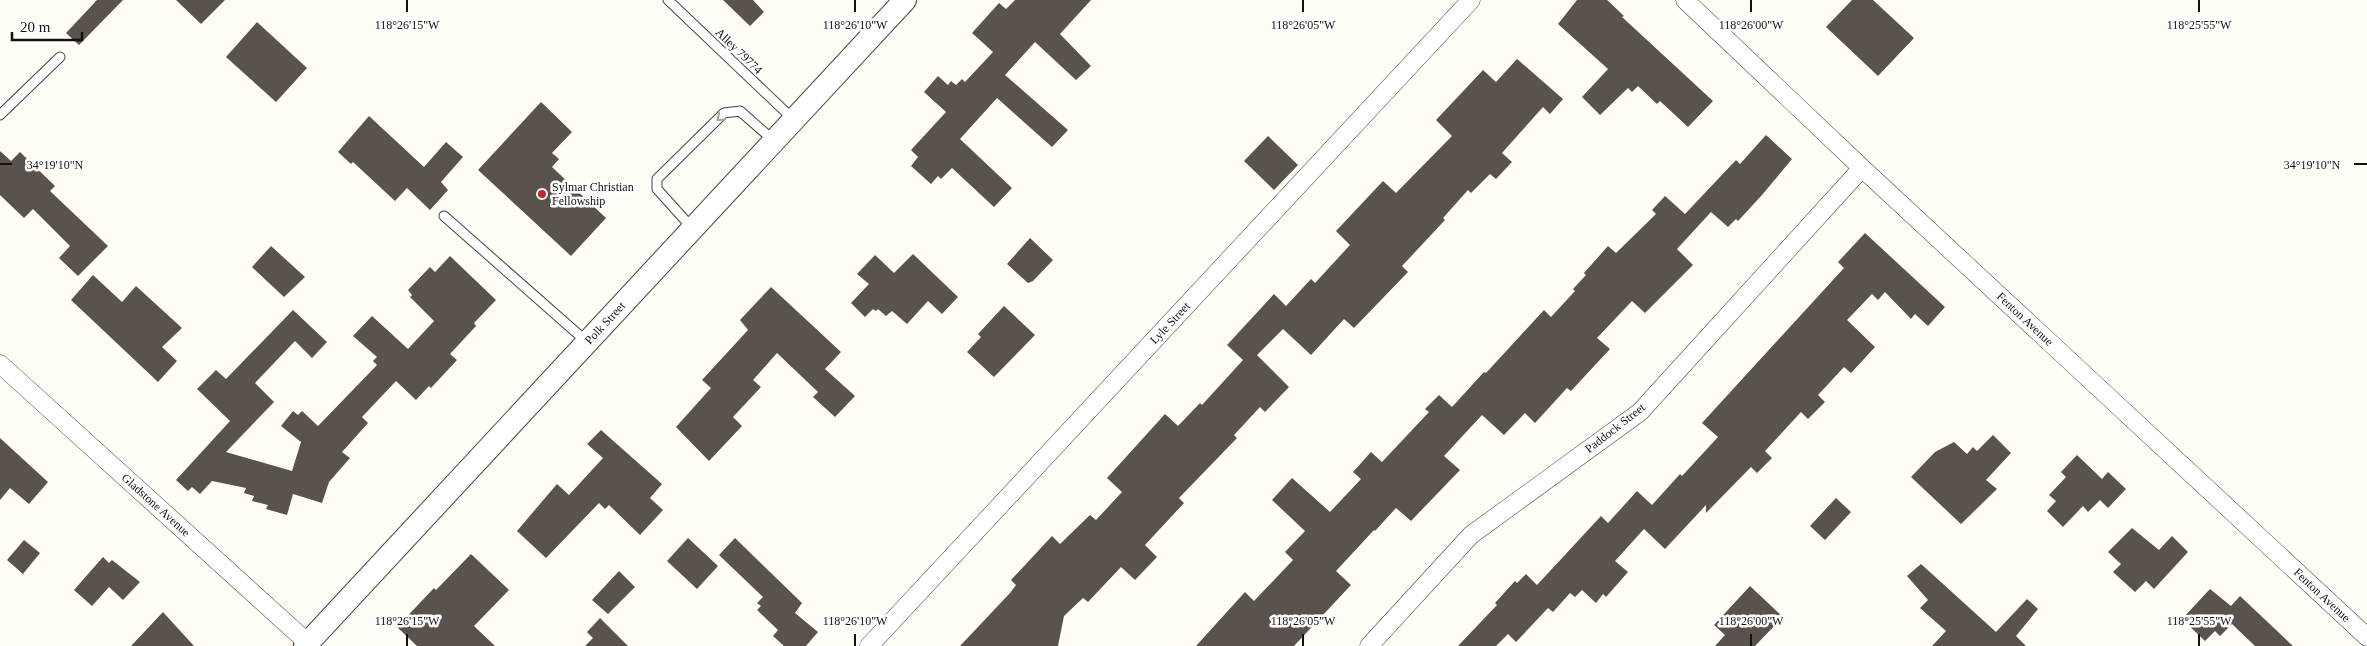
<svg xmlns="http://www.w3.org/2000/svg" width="2367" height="646" viewBox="0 0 2367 646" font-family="Georgia,serif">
  <rect width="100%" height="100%" fill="#fffdf5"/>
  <path fill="#5a524d" d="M 97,0 L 123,0 L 79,45 L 66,33 Z
    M 176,0 L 225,0 L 201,24 Z
    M 723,0 L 753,0 L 764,12 L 750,26 Z
    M 1015,0 L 1091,0 L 1060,34 L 1091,66 L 1076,80 L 1035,42 L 1005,75 L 1068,130 L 1052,147 L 997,98 L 960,139 L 1012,188 L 994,207 L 952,168 L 941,179 L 938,176 L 931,184 L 911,166 L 918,157 L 911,150 L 946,112 L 924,92 L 938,76 L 948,85 L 951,81 L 956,85 L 962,79 L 965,82 L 993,52 L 972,33 L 999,3 L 1006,9 Z
    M 1577,0 L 1607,0 L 1624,16 L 1622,17 L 1713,101 L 1688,127 L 1660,101 L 1657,104 L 1638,86 L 1632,92 L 1628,88 L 1600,115 L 1582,97 L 1608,69 L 1558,24 Z
    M 1852,0 L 1873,0 L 1914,38 L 1878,76 L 1826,27 Z
    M 257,22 L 307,68 L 276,102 L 226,57 Z
    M 1517,59 L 1563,99 L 1550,114 L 1543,107 L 1502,153 L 1512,162 L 1496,179 L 1490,174 L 1471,193 L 1468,190 L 1443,218 L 1445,220 L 1402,266 L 1408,272 L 1354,328 L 1344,319 L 1311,355 L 1283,329 L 1257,355 L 1289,387 L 1265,412 L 1260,407 L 1234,435 L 1237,438 L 1179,498 L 1184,503 L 1145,545 L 1157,557 L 1135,580 L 1121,567 L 1088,602 L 1083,598 L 1064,616 L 1058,646 L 960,646 L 1010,593 L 1016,585 L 1011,580 L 1052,536 L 1060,544 L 1090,515 L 1096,520 L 1122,492 L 1107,478 L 1165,414 L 1178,426 L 1200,403 L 1202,405 L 1243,360 L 1227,345 L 1274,294 L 1286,306 L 1311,279 L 1315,283 L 1350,245 L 1336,231 L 1383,181 L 1396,193 L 1452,136 L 1436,120 L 1483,70 L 1496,82 Z
    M 541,102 L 572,132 L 552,153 L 559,159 L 552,167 L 606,218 L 571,256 L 478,170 Z
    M 369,116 L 424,167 L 446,142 L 463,157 L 441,182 L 448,190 L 430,210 L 407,188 L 395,201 L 353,162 L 351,164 L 338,152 Z
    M 1766,135 L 1792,159 L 1762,195 L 1738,221 L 1736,219 L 1728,227 L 1711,212 L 1677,249 L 1693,265 L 1645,313 L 1632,301 L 1597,338 L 1610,349 L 1571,391 L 1567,388 L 1535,423 L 1525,413 L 1504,435 L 1482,415 L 1444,456 L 1460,470 L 1411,521 L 1396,508 L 1375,531 L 1374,530 L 1336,571 L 1351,585 L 1294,646 L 1196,646 L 1245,592 L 1254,601 L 1293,560 L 1285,552 L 1305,531 L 1272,500 L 1292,478 L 1330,512 L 1361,479 L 1353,472 L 1371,452 L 1382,462 L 1429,412 L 1425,409 L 1439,395 L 1452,407 L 1484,372 L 1486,373 L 1544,310 L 1551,317 L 1575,291 L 1573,289 L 1586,275 L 1584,273 L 1608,246 L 1616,253 L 1656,214 L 1652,210 L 1665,196 L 1685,214 L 1736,160 L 1740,164 Z
    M 1268,136 L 1298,165 L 1274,190 L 1244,161 Z
    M 0,151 L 11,161 L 20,152 L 55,186 L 50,191 L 108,246 L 78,276 L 59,258 L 70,246 L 33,209 L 24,218 L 0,195 Z
    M 1865,233 L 1945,307 L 1928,326 L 1915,314 L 1911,319 L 1885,292 L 1878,300 L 1872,294 L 1847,320 L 1875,347 L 1851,373 L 1844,367 L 1818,395 L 1825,402 L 1808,419 L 1801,412 L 1765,451 L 1772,458 L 1757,473 L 1751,467 L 1706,513 L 1706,505 L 1665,549 L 1644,529 L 1615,561 L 1628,572 L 1606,597 L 1603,594 L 1596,603 L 1582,590 L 1575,597 L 1570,593 L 1553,612 L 1548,608 L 1516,642 L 1508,634 L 1496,646 L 1458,646 L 1497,605 L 1495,603 L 1515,581 L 1517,583 L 1526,574 L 1537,585 L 1601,516 L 1608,523 L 1637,491 L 1652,505 L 1680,474 L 1682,476 L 1718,437 L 1702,423 L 1844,268 L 1838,262 Z
    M 1030,238 L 1053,260 L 1033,281 L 1028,283 L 1007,264 Z
    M 271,246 L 305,277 L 284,297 L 252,267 Z
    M 913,254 L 958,297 L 942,314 L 928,301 L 907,324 L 892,311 L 886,316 L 878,309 L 876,311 L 873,309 L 865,317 L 851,303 L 869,284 L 857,274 L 875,255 L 894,273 Z
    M 450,256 L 496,300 L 474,323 L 476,326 L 450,354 L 457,360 L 431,388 L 429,386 L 416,400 L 396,381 L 362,417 L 368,423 L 342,452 L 350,458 L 329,482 L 322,503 L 293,494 L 287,515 L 266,509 L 268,505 L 252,501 L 254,496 L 244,493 L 246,488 L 212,481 L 200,494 L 192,487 L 188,491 L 176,480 L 230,421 L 197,389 L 216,370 L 226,379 L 293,310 L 327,342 L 312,358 L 295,341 L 255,383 L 274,402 L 226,452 L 292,471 L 301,442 L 281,426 L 293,411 L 298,415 L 302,411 L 318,426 L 377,365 L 373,361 L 377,357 L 353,336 L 372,316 L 408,349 L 434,321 L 410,297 L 412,295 L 408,290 L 430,267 L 435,272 Z
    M 93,275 L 122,302 L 136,286 L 182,328 L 162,347 L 177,361 L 158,382 L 71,300 Z
    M 771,287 L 841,352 L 825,369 L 855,396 L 835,417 L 813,397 L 818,392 L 777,353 L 753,380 L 761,387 L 733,417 L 742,426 L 709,461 L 676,427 L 711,388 L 702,380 L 748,330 L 740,320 Z
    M 1004,306 L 1035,335 L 994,377 L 967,352 L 981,337 L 978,334 Z
    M 601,430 L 662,484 L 650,498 L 663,510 L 640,535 L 609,505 L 605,509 L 599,503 L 546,558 L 517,531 L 557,484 L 569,495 L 603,458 L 587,444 Z
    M 1993,435 L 2011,453 L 1986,480 L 1997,489 L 1961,524 L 1911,477 L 1935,452 L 1954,442 L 1967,454 L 1973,447 L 1977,451 Z
    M 0,438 L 48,482 L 29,504 L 10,488 L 0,500 Z
    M 2077,455 L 2102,479 L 2108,472 L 2126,489 L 2108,508 L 2100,500 L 2088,512 L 2083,506 L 2063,527 L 2047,511 L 2056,501 L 2049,495 L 2066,477 L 2061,472 Z
    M 1836,498 L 1851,512 L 1825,540 L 1810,526 Z
    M 2132,528 L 2159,550 L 2172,536 L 2188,552 L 2154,589 L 2146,581 L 2135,592 L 2113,572 L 2121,564 L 2108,552 Z
    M 688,538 L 718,566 L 697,589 L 667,561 Z
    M 735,538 L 802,603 L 795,613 L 818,632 L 806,646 L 784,646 L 773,636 L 778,630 L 757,610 L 761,606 L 757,603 L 763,597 L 719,555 Z
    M 24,540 L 40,553 L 23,574 L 7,560 Z
    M 471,554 L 509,590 L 474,626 L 495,646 L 417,646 L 397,627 L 434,588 L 436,590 Z
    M 103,557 L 109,563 L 112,560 L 140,582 L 123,600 L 109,587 L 92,606 L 74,590 Z
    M 1921,564 L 1996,632 L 2027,599 L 2038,609 L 2016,636 L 2026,646 L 1932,646 L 1946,631 L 1920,608 L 1928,600 L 1907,576 Z
    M 619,571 L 635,587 L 608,614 L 592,600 Z
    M 1750,586 L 1783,617 L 1755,646 L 1715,646 L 1725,635 L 1714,625 Z
    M 2210,589 L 2231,606 L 2240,596 L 2293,646 L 2255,646 L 2232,624 L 2220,636 L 2215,631 L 2205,641 L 2182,619 Z
    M 163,612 L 194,646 L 131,646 Z
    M 600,618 L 628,646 L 585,646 L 593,638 L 587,632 Z"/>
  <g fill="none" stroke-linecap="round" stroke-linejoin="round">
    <g stroke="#444" stroke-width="11">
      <path id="service" d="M 668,0 L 794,120
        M 0,115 L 60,57
        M 444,216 L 587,342
        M 693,229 L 657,189 L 657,179 L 724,113 L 740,111 L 773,140"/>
    </g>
    <g stroke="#444" stroke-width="19">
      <path id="minor" d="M 1685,0 L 1862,168 L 2367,637
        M 0,364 L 308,643
        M 869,646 L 1471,0
        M 1369,646 L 1471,535 L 1640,412 L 1862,168"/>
    </g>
    <g stroke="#444" stroke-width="24">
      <path id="tertiary" d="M 305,646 L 905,0"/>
    </g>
    <use href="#service" stroke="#fff" stroke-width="9"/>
    <use href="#minor" stroke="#fff" stroke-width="18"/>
    <use href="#tertiary" stroke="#fff" stroke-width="22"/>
  </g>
  <defs><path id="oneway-chevron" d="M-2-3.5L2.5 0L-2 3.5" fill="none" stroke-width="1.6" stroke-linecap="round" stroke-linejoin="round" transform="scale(1.25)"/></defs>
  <use stroke="#a0a0a0" href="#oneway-chevron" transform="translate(720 118) rotate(139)"/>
  <path fill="none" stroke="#111" stroke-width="2" d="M 407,0 L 407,12M 855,0 L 855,12M 1303,0 L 1303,12M 1751,0 L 1751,12M 2199,0 L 2199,12M 0,164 L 12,164M 2354,164 L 2367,164M 407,634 L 407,646M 855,634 L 855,646M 1303,634 L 1303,646M 1751,634 L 1751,646M 2199,634 L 2199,646"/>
  <circle fill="#c4262e" stroke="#fff" stroke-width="2" cx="542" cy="194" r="5"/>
  <g text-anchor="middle" stroke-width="5" stroke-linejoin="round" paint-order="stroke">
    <g font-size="12" fill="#111" stroke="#fff">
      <text transform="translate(739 51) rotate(44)" y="4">Alley 79774</text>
      <text transform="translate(2025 319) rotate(43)" y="4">Fenton Avenue</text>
      <text transform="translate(605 323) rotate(-47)" y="4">Polk Street</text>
      <text transform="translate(1170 323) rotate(-47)" y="4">Lyle Street</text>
      <text transform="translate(1615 428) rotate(-38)" y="4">Paddock Street</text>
      <text transform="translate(156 505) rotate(42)" y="4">Gladstone Avenue</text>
      <text transform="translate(2322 595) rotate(43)" y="4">Fenton Avenue</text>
    </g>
    <g font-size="12" fill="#111" stroke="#fff" text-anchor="start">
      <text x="552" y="191">Sylmar Christian<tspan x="552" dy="14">Fellowship</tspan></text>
    </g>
  </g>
  <g font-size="12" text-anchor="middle" fill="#111" stroke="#fff" stroke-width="5" stroke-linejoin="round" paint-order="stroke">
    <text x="407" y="29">118°26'15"W</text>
    <text x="855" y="29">118°26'10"W</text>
    <text x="1303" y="29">118°26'05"W</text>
    <text x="1751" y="29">118°26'00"W</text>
    <text x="2199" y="29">118°25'55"W</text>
    <text x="55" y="169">34°19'10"N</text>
    <text x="2312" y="169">34°19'10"N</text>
    <text x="407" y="625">118°26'15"W</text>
    <text x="855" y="625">118°26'10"W</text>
    <text x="1303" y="625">118°26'05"W</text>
    <text x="1751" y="625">118°26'00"W</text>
    <text x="2199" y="625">118°25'55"W</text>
  </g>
  <path d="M12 32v8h70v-8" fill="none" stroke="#111111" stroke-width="2.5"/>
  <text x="20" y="32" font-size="15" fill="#111111" stroke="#ffffff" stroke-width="4" paint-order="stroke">20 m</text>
</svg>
